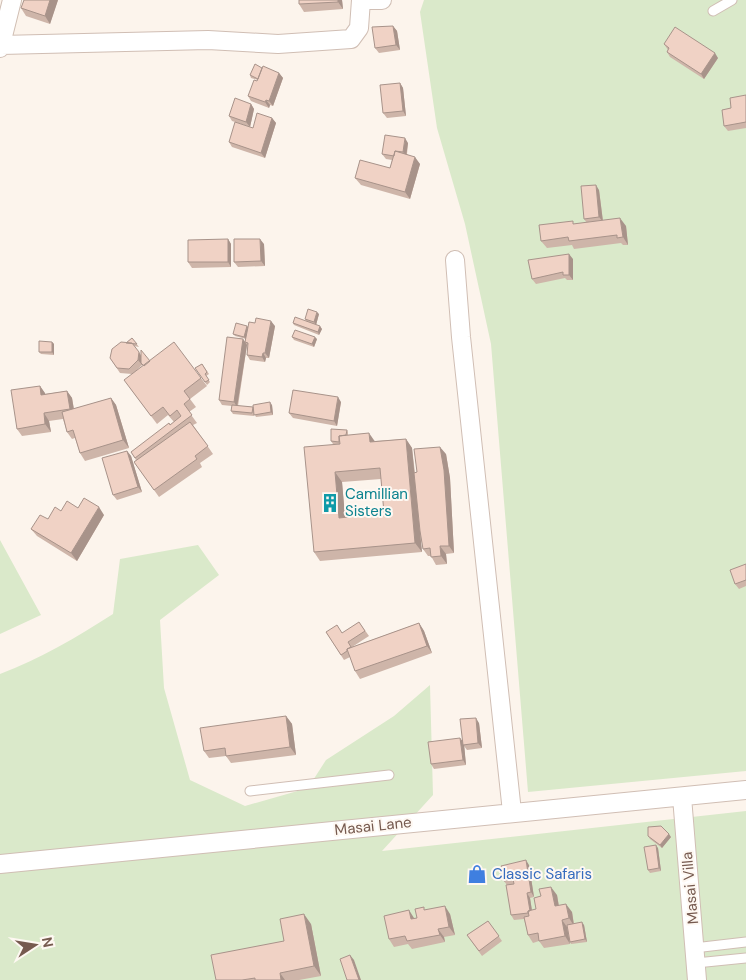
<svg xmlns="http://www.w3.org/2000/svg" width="746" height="980" viewBox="0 0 746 980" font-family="'DM Sans',sans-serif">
  <rect width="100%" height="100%" fill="#fcf4ec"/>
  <path fill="#dae9ca" d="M 424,0 L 746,0 L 746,771 L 528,792 L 491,344 L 465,224 L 437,128 L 420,12 Z
    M 0,540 L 41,615 L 0,634 Z
    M 198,545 L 219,575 L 160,620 L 164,688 L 190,780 L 245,806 L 308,788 L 326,760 L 394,716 L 430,685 L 433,795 L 382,851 L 746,811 L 746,980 L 0,980 L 0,674 C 40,659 77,637 113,614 L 120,559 Z"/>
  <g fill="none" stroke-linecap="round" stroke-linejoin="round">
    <g stroke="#d0beb4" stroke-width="11">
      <path id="lane" d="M 713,11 L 732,0
        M 250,791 L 389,775
        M 694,948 L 746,942
        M 696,963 L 746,958"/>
    </g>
    <g stroke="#d0beb4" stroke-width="20">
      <path id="street" d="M 368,0 L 382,0
        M 1,45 L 208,40 L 278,44 L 351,39 L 359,28 L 361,0
        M 0,48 L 12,0
        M 455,260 L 461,337 L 512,812
        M 682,797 L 697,980
        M 0,864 L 746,790"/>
    </g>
    <use href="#lane" stroke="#fff" stroke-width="9"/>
    <use href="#street" stroke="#fff" stroke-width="18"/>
  </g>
  <path fill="#ceb5a9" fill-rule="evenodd" d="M 58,0 L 50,24 L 26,16 L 21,8 Z
    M 342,0 L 343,9 L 304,12 L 299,4 Z
    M 393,26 L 397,31 L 400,50 L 379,53 L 375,48 Z
    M 664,44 L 718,58 L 704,79 L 670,57 L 667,52 L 668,50 Z
    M 262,68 L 279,73 L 283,78 L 273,106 L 270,105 L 269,108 L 251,101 L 248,96 L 258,80 L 251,78 L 250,75 Z
    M 400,83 L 403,88 L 406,116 L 387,118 L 383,113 Z
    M 746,95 L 746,128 L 728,131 L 724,126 L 731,108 Z
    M 251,104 L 254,109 L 250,127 L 232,121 L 229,116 Z
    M 272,118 L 276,123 L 265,158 L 232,147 L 229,142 L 253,128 Z
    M 408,143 L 407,154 L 420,164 L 410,199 L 361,185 L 355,178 L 390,168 L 392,160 L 386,159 L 382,154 Z
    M 599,190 L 603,221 L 626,226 L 628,245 L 623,245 L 621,243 L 574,249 L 572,245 L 547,248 L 541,241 L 575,224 L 587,223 L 584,219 Z
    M 228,239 L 231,244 L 231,267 L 192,268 L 188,262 Z
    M 264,244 L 265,266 L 238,267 L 234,262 Z
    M 573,259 L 573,280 L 567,280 L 565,278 L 536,284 L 532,279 Z
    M 319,314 L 316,325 L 322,329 L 319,335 L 294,325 L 293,323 L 306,321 L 305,319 Z
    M 247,326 L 248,328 L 275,326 L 269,358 L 266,358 L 265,362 L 250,360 L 247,355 L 248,346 L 247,345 L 238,406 L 253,407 L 253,408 L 272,405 L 273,415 L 256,417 L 254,413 L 254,416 L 233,414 L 231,411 L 232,406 L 222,405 L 219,400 L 243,339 L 245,342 L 246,339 L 235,336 L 233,334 Z
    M 292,337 L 317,339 L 314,347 L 294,340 Z
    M 132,338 L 139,347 L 134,346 L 141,355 L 150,361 L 201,378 L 207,386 L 190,399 L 196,407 L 189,412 L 197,423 L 193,425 L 213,454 L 200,463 L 202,467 L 159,497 L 134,462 L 136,460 L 131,452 L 174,422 L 168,415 L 157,424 L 130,388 L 132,374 L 120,373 L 110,358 L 126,343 ZM 142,365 L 143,366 L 134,373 Z
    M 52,342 L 54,344 L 54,355 L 41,354 L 39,352 Z
    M 202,364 L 209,374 L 206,376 L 210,382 L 207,385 L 195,368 Z
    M 40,386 L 45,394 L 67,391 L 72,398 L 74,409 L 111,398 L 116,405 L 129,448 L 85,461 L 80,453 L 75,438 L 72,439 L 67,432 L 63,419 L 49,421 L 51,432 L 22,436 L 17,429 Z
    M 341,402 L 337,426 L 293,418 L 289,413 Z
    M 347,430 L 348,432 L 348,435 L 375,441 L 406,439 L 412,448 L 415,473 L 417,472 L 446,454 L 450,478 L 454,553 L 446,554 L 447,564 L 436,565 L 431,556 L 428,556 L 423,549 L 420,534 L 422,552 L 320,561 L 314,552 L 338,444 L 333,444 L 331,441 ZM 381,479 L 384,513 L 345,517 L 342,482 Z
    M 127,451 L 131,456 L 142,492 L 117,500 L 113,495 Z
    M 61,511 L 104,515 L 77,561 L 37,536 L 31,529 Z
    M 746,564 L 746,586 L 739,589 L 735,584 Z
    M 359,622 L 369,636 L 352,647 L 419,623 L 424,631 L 432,653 L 360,679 L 355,671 L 350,657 L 344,660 L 326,632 L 343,633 Z
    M 286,716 L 292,724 L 296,755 L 231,763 L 226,756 L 209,758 L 204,751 Z
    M 479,723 L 482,748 L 467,750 L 464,746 L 466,765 L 434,769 L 431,764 L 460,738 L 463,742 Z
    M 648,836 L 671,837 L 662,848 L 650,839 Z
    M 658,848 L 661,871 L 650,873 L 648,870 Z
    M 529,865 L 534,897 L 530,898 L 532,910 L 536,909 L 557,895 L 559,906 L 572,912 L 574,924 L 584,925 L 587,942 L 571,944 L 570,942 L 567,927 L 570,944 L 544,948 L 539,941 L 533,943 L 528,935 L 524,919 L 514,920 L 511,915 L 507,885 L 504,881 Z
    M 426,910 L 450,914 L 455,935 L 444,937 L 445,942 L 412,949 L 408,944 L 394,947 L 389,939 L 415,919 L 417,918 Z
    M 488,921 L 502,941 L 482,956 L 467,935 Z
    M 311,924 L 321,976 L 299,980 L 216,980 L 284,941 Z"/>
  <path fill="#a8938a" d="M 50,0 L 58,0 L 50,24 L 45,16 Z
    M 338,0 L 342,0 L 343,9 L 338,2 Z
    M 393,26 L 397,31 L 400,50 L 396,45 Z
    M 715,53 L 718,58 L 704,79 L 701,74 Z
    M 279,73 L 283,78 L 273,106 L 269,101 Z
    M 400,83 L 403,88 L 406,116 L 403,111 Z
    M 266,100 L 270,105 L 269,108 L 265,102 Z
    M 251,104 L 254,109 L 250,127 L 246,122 Z
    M 272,118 L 276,123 L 265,158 L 261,153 Z
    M 405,138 L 408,143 L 406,157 L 403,152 Z
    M 415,157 L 420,164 L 410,199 L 405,192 Z
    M 596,185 L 599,190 L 603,222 L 599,217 Z
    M 620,218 L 626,226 L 628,245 L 623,237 Z
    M 228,239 L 231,244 L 231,267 L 228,262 Z
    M 260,239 L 264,244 L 265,266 L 261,261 Z
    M 569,254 L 573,259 L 573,280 L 569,275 Z
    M 317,312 L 319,314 L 316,325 L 314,322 Z
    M 271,321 L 275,326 L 269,358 L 265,353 Z
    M 247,326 L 249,329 L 246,340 L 244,337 Z
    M 320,326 L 322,329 L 319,335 L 318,332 Z
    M 315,337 L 317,339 L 314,347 L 312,344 Z
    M 243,339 L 247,345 L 237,407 L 234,402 Z
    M 52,342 L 54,344 L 54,355 L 52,352 Z
    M 139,352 L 142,358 L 142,365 L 138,360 Z
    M 263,353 L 266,358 L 265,362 L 262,357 Z
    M 40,386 L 45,393 L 47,402 L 41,395 Z
    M 67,391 L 72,398 L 75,417 L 70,409 Z
    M 338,397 L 341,402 L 337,426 L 334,421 Z
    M 111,398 L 116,405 L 129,448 L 123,440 Z
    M 270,402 L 272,405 L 273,415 L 271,412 Z
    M 44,413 L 49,421 L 51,432 L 45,424 Z
    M 369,433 L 376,443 L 370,442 Z
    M 406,439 L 412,448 L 422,552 L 415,543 Z
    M 440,447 L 446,454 L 450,478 L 454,553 L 449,546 Z
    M 127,451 L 131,456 L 142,492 L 138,487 Z
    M 335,472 L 342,482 L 346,527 L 339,518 Z
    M 99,507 L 104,515 L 77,561 L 71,553 Z
    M 440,546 L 446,554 L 447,564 L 441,556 Z
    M 419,623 L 424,631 L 432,653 L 427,646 Z
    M 286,716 L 292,724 L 296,755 L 290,747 Z
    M 476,718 L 479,723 L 482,748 L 478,743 Z
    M 460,738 L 464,743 L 466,765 L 463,760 Z
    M 669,834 L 671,837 L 662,848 L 660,845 Z
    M 656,845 L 658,848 L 661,871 L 659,868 Z
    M 526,860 L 529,865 L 534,897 L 531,892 Z
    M 551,887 L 557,895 L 560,914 L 555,906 Z
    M 527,893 L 530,898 L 533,918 L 530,912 Z
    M 566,904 L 572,912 L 574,926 L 569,918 Z
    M 445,906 L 450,914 L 455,935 L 449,927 Z
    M 409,910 L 414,918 L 416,927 L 411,919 Z
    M 304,914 L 311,924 L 321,976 L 314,966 Z
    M 562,920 L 567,927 L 570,944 L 565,936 Z
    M 582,922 L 584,925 L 587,942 L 585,939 Z
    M 438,929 L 444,937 L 445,942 L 440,935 Z
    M 350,955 L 354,960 L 361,980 L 359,980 Z
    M 280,973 L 285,980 L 281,980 Z"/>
  <path fill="#f0d2c5" stroke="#a8938a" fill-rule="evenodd" d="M 24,0 L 50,0 L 45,16 L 21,8 Z
    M 299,0 L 338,0 L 338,2 L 299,4 Z
    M 393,26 L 396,45 L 375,48 L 372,27 Z
    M 675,27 L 715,53 L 701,74 L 667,52 L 669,48 L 664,44 Z
    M 255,64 L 262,68 L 258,79 L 250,75 Z
    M 263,66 L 279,73 L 269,101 L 266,100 L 265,102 L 248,96 L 254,80 L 257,81 Z
    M 400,83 L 403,111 L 383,113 L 380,85 Z
    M 746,95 L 746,122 L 724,126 L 722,110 L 731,108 L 730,98 Z
    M 235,98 L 251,104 L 246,122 L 229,116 Z
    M 257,113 L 272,118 L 261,153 L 229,142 L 235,122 L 253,128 Z
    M 385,135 L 405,138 L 403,152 L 395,151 L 394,156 L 382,154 Z
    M 395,151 L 415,157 L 405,192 L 355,178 L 360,160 L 390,168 Z
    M 596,185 L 599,217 L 584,219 L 581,186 Z
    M 620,218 L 623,237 L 617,238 L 617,235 L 569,241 L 568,237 L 541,241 L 539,225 L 573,221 L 573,224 Z
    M 228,239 L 228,262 L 188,262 L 188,240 Z
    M 234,239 L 260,239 L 261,261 L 234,262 Z
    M 569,254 L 569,275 L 563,275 L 563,272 L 532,279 L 528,260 Z
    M 308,309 L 317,312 L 314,322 L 305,319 Z
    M 295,317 L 320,326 L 318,332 L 293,323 Z
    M 256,318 L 271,321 L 265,353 L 263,353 L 262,357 L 247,355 L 248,343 L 245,342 L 249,322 L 255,323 Z
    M 236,323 L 247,326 L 244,337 L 233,334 Z
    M 295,330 L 315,337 L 312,344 L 292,337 Z
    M 227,337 L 243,339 L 234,402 L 219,400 Z
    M 132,338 L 137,344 L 126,343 Z
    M 39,341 L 52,342 L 52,352 L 39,352 Z
    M 121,342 L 132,343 L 139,352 L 138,360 L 129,369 L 117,368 L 110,358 L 112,349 Z
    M 174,342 L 201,378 L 184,391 L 190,399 L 184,404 L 192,415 L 135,458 L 131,452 L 169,423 L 170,425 L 181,416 L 177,410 L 170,416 L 163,407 L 151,416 L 124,380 Z
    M 141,350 L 150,361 L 144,366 L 141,363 Z
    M 202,364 L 207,372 L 205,374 L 209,380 L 205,382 L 195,368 Z
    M 40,386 L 41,395 L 67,391 L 70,409 L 44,413 L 45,424 L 17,429 L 11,390 Z
    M 293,390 L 338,397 L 334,421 L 289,413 Z
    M 111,398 L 123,440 L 80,453 L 73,430 L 67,432 L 62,412 Z
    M 270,402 L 271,412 L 254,415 L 253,405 Z
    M 232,405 L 253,407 L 252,413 L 231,411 Z
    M 190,422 L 208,446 L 195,456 L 197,459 L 154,490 L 134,462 Z
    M 331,429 L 347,430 L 346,435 L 339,436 L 339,442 L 331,441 Z
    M 369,433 L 370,442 L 406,439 L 415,543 L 314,552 L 304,447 L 340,444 L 339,436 ZM 380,468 L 384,513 L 339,518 L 335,472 Z
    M 440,447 L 444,470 L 449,546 L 440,546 L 441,556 L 431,557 L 430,548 L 423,549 L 420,531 L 414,473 L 417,472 L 414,449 Z
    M 127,451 L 138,487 L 113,495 L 102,458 Z
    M 84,498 L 99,507 L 71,553 L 31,529 L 40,515 L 48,519 L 55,507 L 61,511 L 67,501 L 78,508 Z
    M 746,564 L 746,580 L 735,584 L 730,570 Z
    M 359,622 L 365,631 L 348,642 L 351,647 L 347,649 L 347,651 L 341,655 L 326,632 L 337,625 L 342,633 Z
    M 419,623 L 427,646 L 355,671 L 347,649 Z
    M 286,716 L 290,747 L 226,756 L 225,748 L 204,751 L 200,728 Z
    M 476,718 L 478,743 L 463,745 L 460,719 Z
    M 460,738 L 463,760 L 431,764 L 428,742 Z
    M 661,826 L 669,834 L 660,845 L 648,836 L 648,827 Z
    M 656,845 L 659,868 L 648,870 L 644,847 Z
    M 526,860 L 531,892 L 527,893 L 530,911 L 528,911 L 528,913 L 511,915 L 506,885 L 514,884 L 513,879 L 504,881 L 501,866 Z
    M 551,887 L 555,906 L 566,904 L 569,918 L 562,920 L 565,936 L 539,941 L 538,933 L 528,935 L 524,917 L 529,916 L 528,911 L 536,909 L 534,898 L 541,896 L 539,889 Z
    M 445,906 L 449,927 L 438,929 L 440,935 L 407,941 L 405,936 L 389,939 L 384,916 L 409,910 L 411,919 L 417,918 L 415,909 L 424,907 L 424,910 Z
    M 304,914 L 314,966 L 280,973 L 281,980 L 255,980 L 255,978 L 242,980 L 216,980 L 211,955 L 284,941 L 280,919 Z
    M 488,921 L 499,936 L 479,951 L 467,935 Z
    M 582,922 L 585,939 L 570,942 L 567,925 Z
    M 350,955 L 359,980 L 347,980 L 340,959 Z"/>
  <defs>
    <g id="building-bare" transform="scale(1.5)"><path d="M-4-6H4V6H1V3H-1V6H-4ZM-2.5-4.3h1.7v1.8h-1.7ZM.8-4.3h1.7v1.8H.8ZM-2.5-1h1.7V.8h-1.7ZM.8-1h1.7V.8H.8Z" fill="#0f9aa8" stroke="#fef8f2" stroke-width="2.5" paint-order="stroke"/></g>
    <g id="shop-bare" transform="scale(1.5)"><path d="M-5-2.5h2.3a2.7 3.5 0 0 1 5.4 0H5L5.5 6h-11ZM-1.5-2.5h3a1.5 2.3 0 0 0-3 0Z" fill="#3f7fe0" stroke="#fef8f2" stroke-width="2.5" paint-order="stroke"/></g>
  </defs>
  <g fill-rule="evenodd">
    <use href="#building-bare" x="330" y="503"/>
    <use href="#shop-bare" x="477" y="874"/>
  </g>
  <g text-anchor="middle" stroke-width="4" stroke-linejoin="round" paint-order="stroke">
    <g font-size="15" fill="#0d838f" stroke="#fef8f2" text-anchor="start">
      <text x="345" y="499">Camillian<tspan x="345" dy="17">Sisters</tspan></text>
    </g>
    <g font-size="15" fill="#765a4f" stroke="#fef8f2">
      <text transform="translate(373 826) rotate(-6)" y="5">Masai Lane</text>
      <text transform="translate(690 888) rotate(-95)" y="5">Masai Villa</text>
    </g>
    <g font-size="15" fill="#366cbe" stroke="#fef8f2" text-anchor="start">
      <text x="492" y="879">Classic Safaris</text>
    </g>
  </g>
  <g transform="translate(35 945) rotate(78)" stroke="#fef8f2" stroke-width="4" paint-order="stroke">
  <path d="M0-4L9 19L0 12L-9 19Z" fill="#765a4f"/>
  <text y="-8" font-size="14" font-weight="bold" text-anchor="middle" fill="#765a4f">N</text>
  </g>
</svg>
